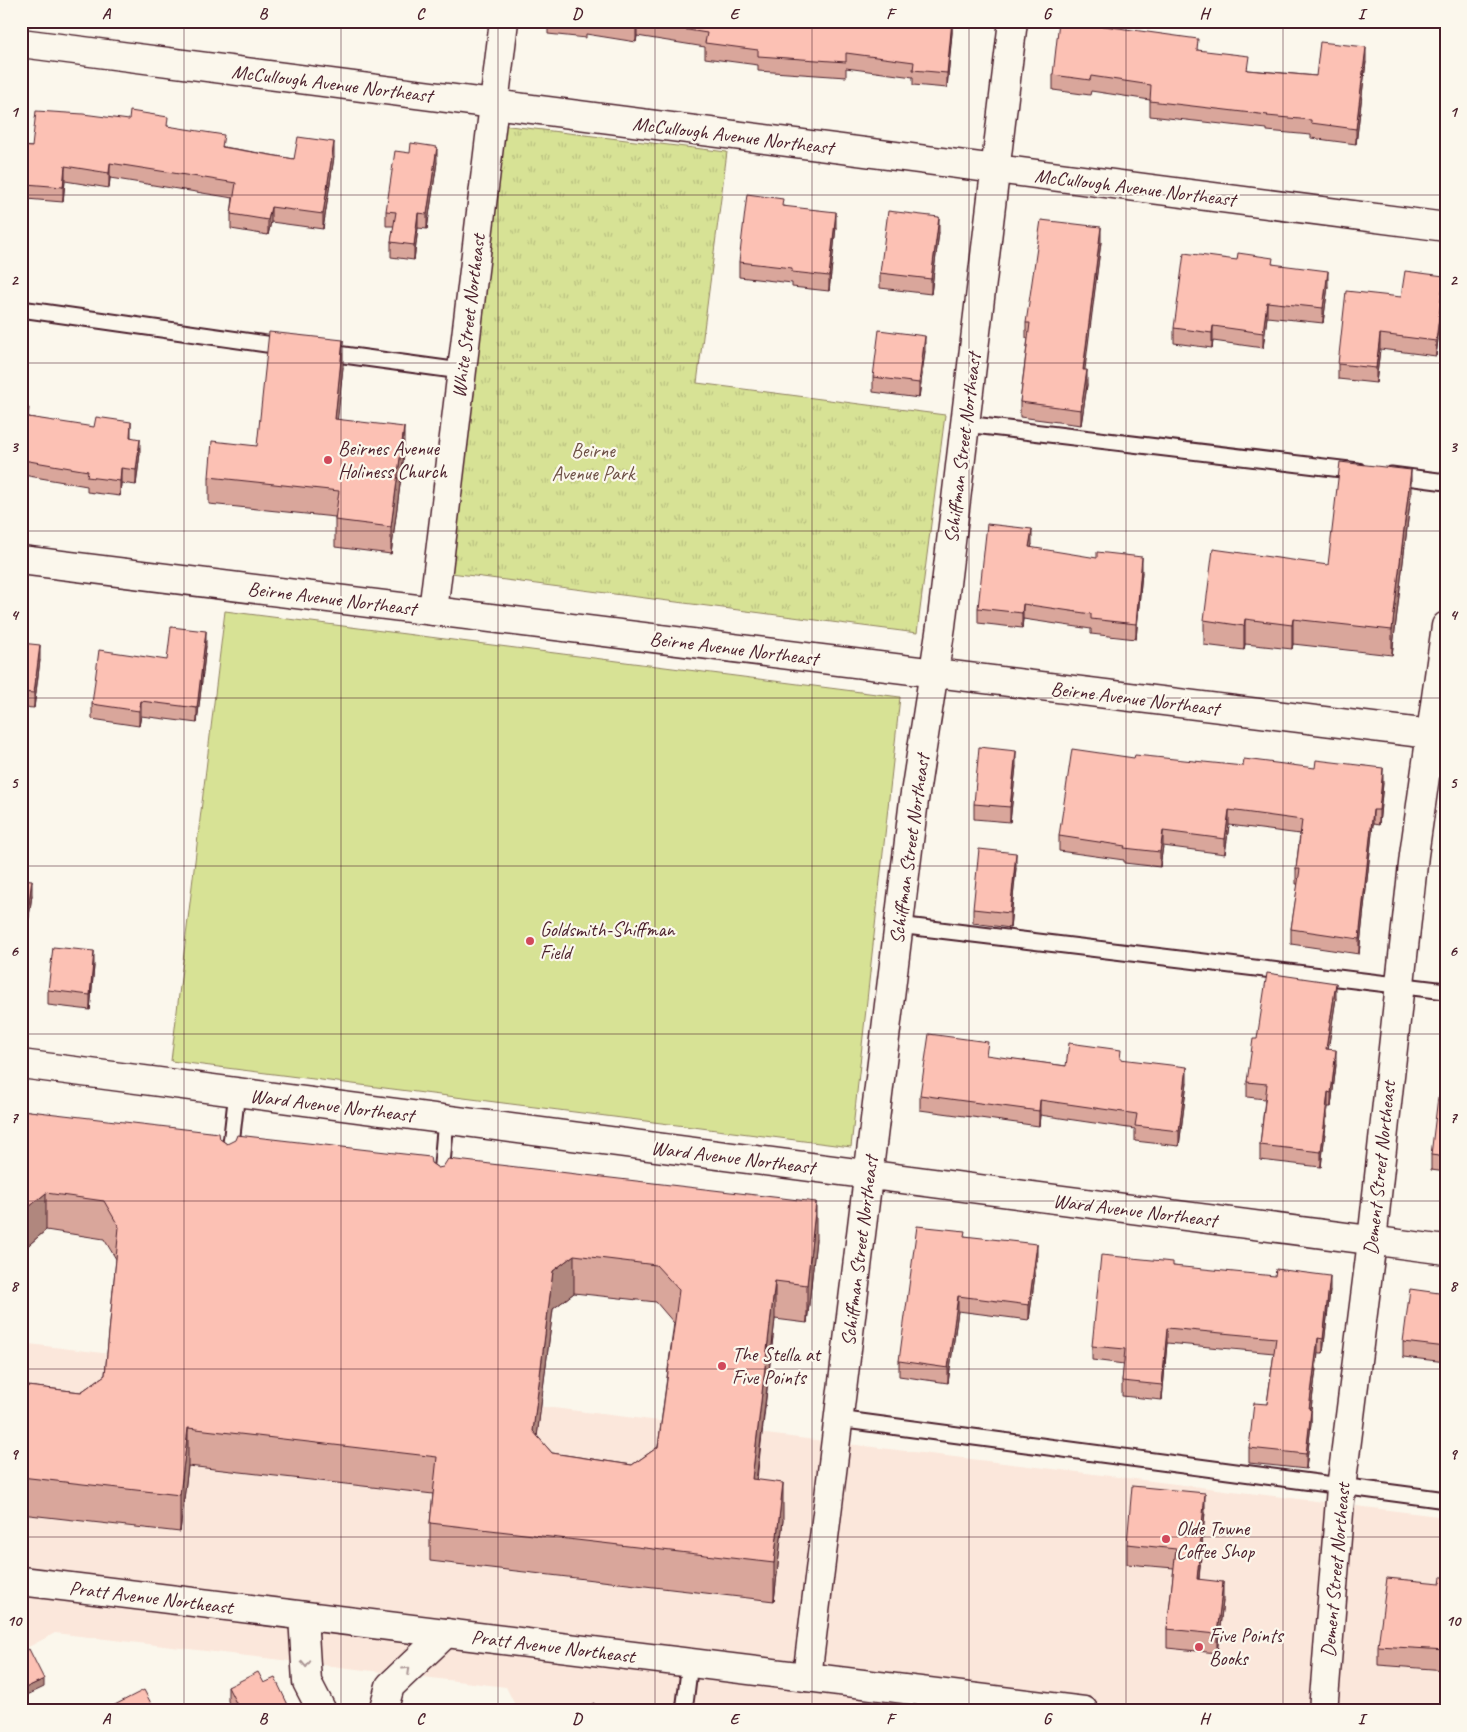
<svg xmlns="http://www.w3.org/2000/svg" width="1467" height="1732" viewBox="0 0 1467 1732" font-family="Caveat,sans-serif">
  <defs>
    <pattern id="grass-tufts" width="24" height="20" patternUnits="userSpaceOnUse" patternTransform="scale(1.25)"><rect width="24" height="20" fill="#d7e295"/><path d="M3 7l-1-3M5 7V3M7 7l1-3M15 17l-1-3M17 17v-4M19 17l1-3" fill="none" stroke="#bac181"/></pattern>
  </defs>
  <rect width="100%" height="100%" fill="#fbf7ec"/>
  <filter id="ink" filterUnits="userSpaceOnUse"><feTurbulence type="fractalNoise" baseFrequency=".02" numOctaves="2"/><feDisplacementMap in="SourceGraphic" scale="10" xChannelSelector="R" yChannelSelector="G"/><feConvolveMatrix kernelMatrix="1 2 1 2 8 2 1 2 1" color-interpolation-filters="sRGB"/></filter>
  <g filter="url(#ink)">
    <path fill="#fbe7db" d="M 21,1343 L 1446,1517 L 1446,1711 L 518,1711 L 506,1687 L 55,1633 L 21,1651 Z"/>
    <path fill="url(#grass-tufts)" stroke="#908060" d="M 501,125 L 727,152 L 697,383 L 945,415 L 917,633 L 451,573 Z"/>
    <path fill="#d7e295" stroke="#908060" d="M 225,611 L 900,697 L 851,1147 L 171,1061 Z"/>
    <g fill="none" stroke-linecap="round" stroke-linejoin="round">
      <g stroke="#4a1f2b" stroke-width="19">
        <path id="service" d="M 21,309 L 287,347
          M 322,352 L 461,371
          M 965,424 L 1358,471
          M 1391,475 L 1446,482
          M 898,925 L 1446,991
          M 229,1161 L 237,1092
          M 440,1186 L 446,1120
          M 838,1419 L 1446,1500
          M 684,1711 L 690,1663"/>
      </g>
      <g stroke="#4a1f2b" stroke-width="31">
        <path id="minor" d="M 21,43 L 1446,227
          M 21,560 L 1446,736
          M 433,611 L 504,21
          M 21,1064 L 1446,1250
          M 303,1616 L 307,1682 L 322,1711
          M 807,1677 L 914,800 L 941,626 L 1013,21
          M 383,1711 L 390,1686 L 446,1633
          M 1323,1711 L 1341,1488 L 1372,1241 L 1414,855 L 1446,626"/>
      </g>
      <g stroke="#4a1f2b" stroke-width="31">
        <path id="secondary" d="M 21,1581 L 1084,1711"/>
      </g>
      <use href="#service" stroke="#fbf7ec" stroke-width="15"/>
      <use href="#minor" stroke="#fbf7ec" stroke-width="28"/>
      <use href="#secondary" stroke="#fbf7ec" stroke-width="28"/>
    </g>
    <path fill="#d9a69b" stroke="#4a1f2b" fill-rule="evenodd" d="M 419,21 L 452,21 L 452,25 Z
      M 548,21 L 952,21 L 952,33 L 947,88 L 913,85 L 913,77 L 846,68 L 846,77 L 758,71 L 758,65 L 705,58 L 705,47 L 637,36 L 636,42 L 586,34 L 586,38 L 548,34 Z
      M 1198,50 L 1249,70 L 1316,76 L 1366,62 L 1356,144 L 1311,138 L 1311,135 L 1267,131 L 1267,129 L 1150,116 L 1150,100 L 1091,91 L 1090,95 L 1053,90 L 1053,75 Z
      M 168,126 L 224,147 L 294,159 L 334,157 L 323,229 L 271,222 L 268,235 L 231,229 L 231,214 L 233,198 L 110,178 L 109,188 L 65,181 L 63,202 L 26,199 L 26,185 L 21,184 L 21,146 L 32,147 Z
      M 437,162 L 427,229 L 418,228 L 414,260 L 391,257 L 391,242 L 394,226 L 386,226 L 386,211 Z
      M 783,206 L 836,227 L 829,291 L 792,287 L 792,283 L 739,277 L 739,262 Z
      M 939,232 L 931,294 L 880,288 L 880,273 Z
      M 1101,242 L 1084,370 L 1087,385 L 1081,425 L 1020,417 L 1020,402 L 1028,338 L 1026,338 L 1026,323 Z
      M 1273,264 L 1328,286 L 1323,323 L 1267,317 L 1263,348 L 1213,341 L 1212,348 L 1174,343 L 1174,328 Z
      M 1444,291 L 1436,356 L 1380,349 L 1376,383 L 1338,379 L 1338,364 L 1401,297 Z
      M 925,351 L 919,398 L 873,392 L 873,377 Z
      M 343,367 L 337,419 L 404,454 L 391,554 L 335,547 L 335,517 L 209,504 L 209,477 L 257,446 Z
      M 21,407 L 29,417 L 131,437 L 140,453 L 136,485 L 121,483 L 120,496 L 87,492 L 87,486 L 23,475 L 21,480 Z
      M 1411,494 L 1392,655 L 1293,644 L 1292,649 L 1245,644 L 1244,650 L 1204,645 L 1204,620 L 1328,565 Z
      M 1032,544 L 1031,548 L 1142,572 L 1136,639 L 1091,634 L 1091,629 L 1023,619 L 1022,628 L 978,623 L 978,608 Z
      M 21,643 L 40,660 L 34,708 L 21,707 Z
      M 206,646 L 197,723 L 141,716 L 139,726 L 92,719 L 92,704 Z
      M 1134,758 L 1383,783 L 1379,825 L 1373,824 L 1359,954 L 1291,944 L 1291,929 L 1298,884 L 1296,884 L 1296,869 L 1300,834 L 1229,825 L 1225,854 L 1163,846 L 1160,867 L 1124,863 L 1124,860 L 1059,851 L 1059,836 Z
      M 1016,766 L 1010,822 L 974,819 L 974,804 Z
      M 1016,868 L 1010,928 L 973,923 L 973,909 Z
      M 21,879 L 32,895 L 23,959 L 21,959 Z
      M 94,966 L 90,1010 L 48,1005 L 48,990 Z
      M 1336,998 L 1328,1049 L 1336,1065 L 1331,1107 L 1328,1107 L 1321,1167 L 1260,1160 L 1260,1145 L 1265,1099 L 1247,1097 L 1247,1082 L 1257,1039 Z
      M 988,1056 L 1066,1066 L 1121,1059 L 1187,1082 L 1179,1146 L 1135,1141 L 1135,1129 L 1040,1115 L 1039,1126 L 920,1110 L 920,1095 Z
      M 1446,1098 L 1446,1172 L 1431,1170 L 1431,1155 Z
      M 21,1110 L 220,1139 L 227,1144 L 431,1163 L 438,1168 L 816,1239 L 807,1323 L 775,1319 L 757,1479 L 783,1520 L 774,1601 L 430,1561 L 430,1523 L 433,1494 L 188,1466 L 180,1532 L 21,1514 L 21,1379 L 27,1386 L 81,1392 L 105,1375 L 116,1259 L 104,1239 L 46,1230 L 23,1250 ZM 574,1293 L 656,1302 L 674,1323 L 658,1447 L 632,1465 L 552,1453 L 537,1436 L 553,1309 Z
      M 965,1236 L 1037,1259 L 1029,1320 L 958,1311 L 948,1383 L 899,1376 L 899,1361 Z
      M 1173,1266 L 1330,1291 L 1323,1353 L 1318,1353 L 1311,1409 L 1311,1424 L 1306,1469 L 1249,1463 L 1249,1448 L 1267,1404 L 1274,1353 L 1167,1343 L 1162,1400 L 1122,1396 L 1122,1381 L 1124,1364 L 1092,1360 L 1092,1346 Z
      M 1446,1294 L 1446,1362 L 1403,1357 L 1403,1342 Z
      M 1205,1512 L 1199,1579 L 1223,1601 L 1217,1653 L 1167,1648 L 1167,1629 L 1174,1568 L 1127,1564 L 1127,1544 Z
      M 1446,1577 L 1446,1670 L 1378,1665 L 1378,1646 Z
      M 264,1683 L 291,1711 L 233,1711 L 228,1701 L 228,1687 Z"/>
    <path fill="#b0877e" stroke="#4a1f2b" d="M 952,21 L 952,33 L 947,88 L 947,73 Z
      M 637,22 L 637,36 L 636,42 L 636,27 Z
      M 1366,47 L 1366,62 L 1356,144 L 1356,129 Z
      M 334,142 L 334,157 L 323,229 L 323,214 Z
      M 437,147 L 437,162 L 427,229 L 427,214 Z
      M 110,163 L 110,178 L 109,188 L 109,173 Z
      M 65,166 L 65,181 L 63,202 L 63,187 Z
      M 271,207 L 271,222 L 268,235 L 268,220 Z
      M 836,212 L 836,227 L 829,291 L 829,276 Z
      M 418,213 L 418,228 L 414,260 L 414,245 Z
      M 939,217 L 939,232 L 931,294 L 931,279 Z
      M 1101,227 L 1101,242 L 1083,385 L 1083,370 Z
      M 1328,271 L 1328,286 L 1323,323 L 1323,308 Z
      M 1444,276 L 1444,291 L 1436,356 L 1436,341 Z
      M 1267,302 L 1267,317 L 1263,348 L 1263,333 Z
      M 1213,326 L 1213,341 L 1212,348 L 1212,333 Z
      M 1380,334 L 1380,349 L 1376,383 L 1376,368 Z
      M 925,336 L 925,351 L 919,398 L 919,383 Z
      M 343,340 L 343,367 L 335,445 L 335,419 Z
      M 1087,370 L 1087,385 L 1081,425 L 1081,410 Z
      M 131,422 L 131,437 L 130,437 Z
      M 404,427 L 404,454 L 391,554 L 391,527 Z
      M 140,439 L 140,453 L 136,485 L 136,470 Z
      M 23,460 L 23,475 L 22,481 L 22,466 Z
      M 121,468 L 121,483 L 120,496 L 120,481 Z
      M 1411,470 L 1411,494 L 1392,655 L 1392,630 Z
      M 1032,529 L 1032,544 L 1029,562 L 1029,547 Z
      M 1142,557 L 1142,572 L 1136,639 L 1136,624 Z
      M 1023,604 L 1023,619 L 1022,628 L 1022,613 Z
      M 1245,619 L 1245,644 L 1244,650 L 1244,626 Z
      M 1293,619 L 1293,644 L 1292,649 L 1292,625 Z
      M 206,631 L 206,646 L 197,723 L 197,708 Z
      M 40,645 L 40,660 L 34,708 L 34,693 Z
      M 141,701 L 141,716 L 139,726 L 139,711 Z
      M 1016,751 L 1016,766 L 1010,822 L 1010,807 Z
      M 1383,768 L 1383,783 L 1379,825 L 1379,810 Z
      M 1229,810 L 1229,825 L 1225,854 L 1225,839 Z
      M 1373,810 L 1373,824 L 1359,954 L 1359,939 Z
      M 1163,831 L 1163,846 L 1160,867 L 1160,852 Z
      M 1016,853 L 1016,868 L 1010,928 L 1010,913 Z
      M 32,880 L 32,895 L 23,959 L 23,944 Z
      M 94,951 L 94,966 L 90,1010 L 90,995 Z
      M 1336,983 L 1336,998 L 1326,1064 L 1326,1049 Z
      M 1336,1050 L 1336,1065 L 1331,1107 L 1331,1093 Z
      M 1187,1067 L 1187,1082 L 1179,1146 L 1179,1131 Z
      M 1328,1092 L 1328,1107 L 1321,1167 L 1321,1152 Z
      M 1040,1100 L 1040,1115 L 1039,1126 L 1039,1111 Z
      M 46,1193 L 46,1230 L 23,1250 L 21,1265 L 21,1227 L 23,1212 Z
      M 816,1202 L 816,1239 L 807,1323 L 807,1285 Z
      M 1037,1244 L 1037,1259 L 1029,1320 L 1029,1305 Z
      M 574,1255 L 574,1293 L 553,1309 L 533,1469 L 533,1431 L 553,1271 Z
      M 1330,1276 L 1330,1291 L 1323,1353 L 1323,1339 Z
      M 775,1281 L 775,1319 L 752,1516 L 752,1479 Z
      M 958,1296 L 958,1311 L 948,1383 L 948,1368 Z
      M 1167,1328 L 1167,1343 L 1162,1400 L 1162,1385 Z
      M 1318,1338 L 1318,1353 L 1309,1424 L 1309,1409 Z
      M 1311,1410 L 1311,1424 L 1306,1469 L 1306,1454 Z
      M 188,1428 L 188,1466 L 180,1532 L 180,1495 Z
      M 783,1483 L 783,1520 L 774,1601 L 774,1563 Z
      M 1205,1493 L 1205,1512 L 1197,1598 L 1197,1579 Z
      M 1223,1582 L 1223,1601 L 1217,1653 L 1217,1634 Z
      M 44,1679 L 44,1687 L 21,1698 L 21,1690 Z"/>
    <path fill="#fcc1b4" stroke="#4a1f2b" fill-rule="evenodd" d="M 570,21 L 586,21 L 586,23 Z
      M 599,21 L 952,21 L 947,73 L 913,70 L 914,62 L 846,53 L 846,62 L 758,56 L 758,50 L 705,43 L 707,33 L 637,22 L 636,27 Z
      M 1059,21 L 1068,21 L 1198,39 L 1197,50 L 1249,56 L 1247,70 L 1316,76 L 1320,42 L 1366,47 L 1356,129 L 1311,123 L 1311,120 L 1267,116 L 1268,115 L 1150,101 L 1151,85 L 1091,76 L 1090,80 L 1053,75 Z
      M 36,111 L 83,114 L 129,120 L 130,111 L 168,117 L 167,126 L 224,135 L 222,147 L 294,159 L 298,137 L 334,142 L 323,214 L 271,207 L 268,220 L 231,214 L 236,183 L 110,163 L 109,173 L 65,166 L 63,187 L 26,184 L 28,170 L 21,169 L 21,146 L 32,147 Z
      M 411,143 L 437,147 L 427,214 L 418,213 L 414,245 L 391,242 L 396,212 L 386,211 L 395,151 L 410,153 Z
      M 747,194 L 783,199 L 782,206 L 836,212 L 829,276 L 792,272 L 792,268 L 739,262 Z
      M 888,211 L 939,217 L 931,279 L 880,273 Z
      M 1041,220 L 1101,227 L 1083,370 L 1087,370 L 1081,410 L 1020,402 L 1030,323 L 1026,323 Z
      M 1184,253 L 1237,260 L 1238,253 L 1273,258 L 1272,264 L 1328,271 L 1323,308 L 1267,302 L 1263,333 L 1213,326 L 1212,333 L 1174,328 Z
      M 1405,271 L 1444,276 L 1436,341 L 1380,334 L 1376,368 L 1338,364 L 1346,291 L 1401,297 Z
      M 879,330 L 925,336 L 919,383 L 873,377 Z
      M 269,332 L 343,340 L 335,419 L 404,427 L 391,527 L 335,520 L 339,491 L 209,477 L 212,441 L 257,446 Z
      M 21,407 L 29,408 L 28,417 L 94,427 L 96,417 L 131,422 L 130,437 L 140,439 L 136,470 L 121,468 L 120,481 L 87,477 L 88,471 L 23,460 L 21,466 Z
      M 1340,462 L 1411,470 L 1392,630 L 1293,619 L 1292,625 L 1245,619 L 1244,626 L 1204,620 L 1213,549 L 1328,565 Z
      M 987,524 L 1032,529 L 1029,547 L 1097,558 L 1097,552 L 1142,557 L 1136,624 L 1091,619 L 1091,614 L 1023,604 L 1022,613 L 978,608 Z
      M 171,627 L 206,631 L 197,708 L 141,701 L 139,711 L 92,704 L 99,650 L 167,660 Z
      M 21,643 L 40,645 L 34,693 L 21,692 Z
      M 979,747 L 1016,751 L 1010,807 L 974,804 Z
      M 1072,749 L 1134,758 L 1135,755 L 1243,766 L 1244,759 L 1315,768 L 1316,760 L 1383,768 L 1379,810 L 1373,810 L 1359,939 L 1291,929 L 1300,869 L 1296,869 L 1302,820 L 1229,810 L 1225,839 L 1163,831 L 1160,852 L 1124,848 L 1125,846 L 1059,836 Z
      M 979,849 L 1016,853 L 1010,913 L 973,909 Z
      M 21,879 L 32,880 L 23,944 L 21,944 Z
      M 53,947 L 94,951 L 90,995 L 48,990 Z
      M 1267,973 L 1336,983 L 1326,1049 L 1336,1050 L 1331,1093 L 1328,1092 L 1321,1152 L 1260,1145 L 1267,1084 L 1247,1082 L 1253,1039 L 1257,1039 Z
      M 929,1034 L 988,1042 L 986,1055 L 1066,1066 L 1069,1043 L 1121,1050 L 1120,1059 L 1187,1067 L 1179,1131 L 1135,1126 L 1137,1114 L 1040,1100 L 1039,1111 L 920,1095 Z
      M 1438,1097 L 1446,1098 L 1446,1157 L 1431,1155 Z
      M 21,1110 L 219,1133 L 220,1139 L 227,1144 L 235,1140 L 237,1135 L 430,1157 L 431,1163 L 438,1168 L 443,1167 L 448,1159 L 816,1202 L 807,1285 L 775,1281 L 752,1479 L 783,1483 L 774,1563 L 430,1523 L 437,1457 L 188,1428 L 180,1495 L 21,1477 L 21,1379 L 27,1386 L 81,1392 L 105,1375 L 119,1227 L 104,1201 L 46,1193 L 23,1212 L 21,1227 ZM 574,1255 L 656,1265 L 679,1290 L 658,1447 L 632,1465 L 552,1453 L 533,1431 L 553,1271 Z
      M 917,1226 L 965,1231 L 964,1236 L 1037,1244 L 1029,1305 L 958,1296 L 948,1368 L 899,1361 Z
      M 1101,1255 L 1173,1262 L 1173,1266 L 1275,1276 L 1276,1269 L 1330,1276 L 1323,1339 L 1318,1338 L 1309,1409 L 1311,1410 L 1306,1454 L 1249,1448 L 1254,1403 L 1267,1404 L 1276,1338 L 1167,1328 L 1162,1385 L 1122,1381 L 1125,1349 L 1092,1346 Z
      M 1410,1289 L 1446,1294 L 1446,1347 L 1403,1342 Z
      M 1132,1486 L 1205,1493 L 1197,1579 L 1223,1582 L 1217,1634 L 1167,1629 L 1176,1549 L 1127,1544 Z
      M 1441,1577 L 1446,1577 L 1446,1650 L 1378,1646 L 1387,1578 L 1440,1583 Z
      M 29,1649 L 44,1679 L 21,1690 L 21,1653 Z
      M 258,1672 L 264,1683 L 275,1678 L 291,1711 L 240,1711 L 228,1687 Z
      M 144,1690 L 155,1711 L 103,1711 Z
      M 594,1703 L 597,1711 L 578,1711 Z"/>
    <defs><path id="oneway-chevron" d="M-2-3.5L2.5 0L-2 3.5" fill="none" stroke-width="1.6" stroke-linecap="round" stroke-linejoin="round" transform="scale(1.25)"/></defs>
    <g stroke="#ab9695">
      <use href="#oneway-chevron" transform="translate(306 1664) rotate(87)"/>
      <use href="#oneway-chevron" transform="translate(407 1670) rotate(-44)"/>
    </g>
  </g>
  <path fill="none" stroke="#4a1f2b" stroke-width="1" stroke-opacity="0.55" d="M 184,21 L 184,1711M 341,21 L 341,1711M 498,21 L 498,1711M 655,21 L 655,1711M 812,21 L 812,1711M 969,21 L 969,1711M 1126,21 L 1126,1711M 1283,21 L 1283,1711M 21,195 L 1446,195M 21,363 L 1446,363M 21,531 L 1446,531M 21,698 L 1446,698M 21,866 L 1446,866M 21,1034 L 1446,1034M 21,1201 L 1446,1201M 21,1369 L 1446,1369M 21,1537 L 1446,1537"/>
  <g fill="#d1495b" stroke="#fbf7ec" stroke-width="2">
    <circle cx="328" cy="460" r="5"/>
    <circle cx="530" cy="941" r="5"/>
    <circle cx="722" cy="1366" r="5"/>
    <circle cx="1166" cy="1539" r="5"/>
    <circle cx="1199" cy="1647" r="5"/>
  </g>
  <g text-anchor="middle" stroke-width="4.5" stroke-linejoin="round" paint-order="stroke">
    <g font-size="20" fill="#4a1f2b" stroke="#fbf7ec">
      <text transform="translate(332 83) rotate(7)" y="7">McCullough Avenue Northeast</text>
      <text transform="translate(733 135) rotate(7)" y="7">McCullough Avenue Northeast</text>
      <text transform="translate(1135 187) rotate(7)" y="7">McCullough Avenue Northeast</text>
      <text transform="translate(468 316) rotate(-83)" y="7">White Street Northeast</text>
      <text transform="translate(962 448) rotate(-83)" y="7">Schiffman Street Northeast</text>
      <text transform="translate(332 598) rotate(7)" y="7">Beirne Avenue Northeast</text>
      <text transform="translate(734 648) rotate(7)" y="7">Beirne Avenue Northeast</text>
      <text transform="translate(1135 698) rotate(7)" y="7">Beirne Avenue Northeast</text>
      <text transform="translate(909 849) rotate(-82)" y="7">Schiffman Street Northeast</text>
      <text transform="translate(332 1105) rotate(7)" y="7">Ward Avenue Northeast</text>
      <text transform="translate(733 1157) rotate(7)" y="7">Ward Avenue Northeast</text>
      <text transform="translate(1379 1168) rotate(-84)" y="7">Dement Street Northeast</text>
      <text transform="translate(1135 1210) rotate(7)" y="7">Ward Avenue Northeast</text>
      <text transform="translate(859 1251) rotate(-83)" y="7">Schiffman Street Northeast</text>
      <text transform="translate(1335 1570) rotate(-85)" y="7">Dement Street Northeast</text>
      <text transform="translate(151 1597) rotate(7)" y="7">Pratt Avenue Northeast</text>
      <text transform="translate(553 1646) rotate(7)" y="7">Pratt Avenue Northeast</text>
    </g>
    <g font-size="20" fill="#4a1f2b" stroke="#fbf7ec" text-anchor="start">
      <text x="338" y="455">Beirnes Avenue<tspan x="338" dy="23">Holiness Church</tspan></text>
      <text x="540" y="936">Goldsmith-Shiffman<tspan x="540" dy="23">Field</tspan></text>
      <text x="732" y="1361">The Stella at<tspan x="732" dy="23">Five Points</tspan></text>
      <text x="1176" y="1535">Olde Towne<tspan x="1176" dy="23">Coffee Shop</tspan></text>
      <text x="1209" y="1642">Five Points<tspan x="1209" dy="23">Books</tspan></text>
    </g>
    <g font-size="20" fill="#6d5046" stroke="#fbf7ec">
      <text x="593" y="457">Beirne<tspan x="593" dy="23">Avenue Park</tspan></text>
    </g>
  </g>
  <rect width="1467" height="1732" fill="none" stroke="#fbf7ec" stroke-width="55"/>
  <rect x="28" y="28" width="1412" height="1676" fill="none" stroke="#4a1f2b" stroke-width="2"/>
  <g font-size="16" text-anchor="middle" font-weight="bold" fill="#4a1f2b">
    <text x="106" y="19">A</text>
    <text x="263" y="19">B</text>
    <text x="420" y="19">C</text>
    <text x="577" y="19">D</text>
    <text x="734" y="19">E</text>
    <text x="890" y="19">F</text>
    <text x="1047" y="19">G</text>
    <text x="1204" y="19">H</text>
    <text x="1361" y="19">I</text>
    <text x="14" y="117">1</text>
    <text x="1453" y="117">1</text>
    <text x="14" y="285">2</text>
    <text x="1453" y="285">2</text>
    <text x="14" y="452">3</text>
    <text x="1453" y="452">3</text>
    <text x="14" y="620">4</text>
    <text x="1453" y="620">4</text>
    <text x="14" y="788">5</text>
    <text x="1453" y="788">5</text>
    <text x="14" y="956">6</text>
    <text x="1453" y="956">6</text>
    <text x="14" y="1123">7</text>
    <text x="1453" y="1123">7</text>
    <text x="14" y="1291">8</text>
    <text x="1453" y="1291">8</text>
    <text x="14" y="1459">9</text>
    <text x="1453" y="1459">9</text>
    <text x="14" y="1626">10</text>
    <text x="1453" y="1626">10</text>
    <text x="106" y="1724">A</text>
    <text x="263" y="1724">B</text>
    <text x="420" y="1724">C</text>
    <text x="577" y="1724">D</text>
    <text x="734" y="1724">E</text>
    <text x="890" y="1724">F</text>
    <text x="1047" y="1724">G</text>
    <text x="1204" y="1724">H</text>
    <text x="1361" y="1724">I</text>
  </g>
</svg>
